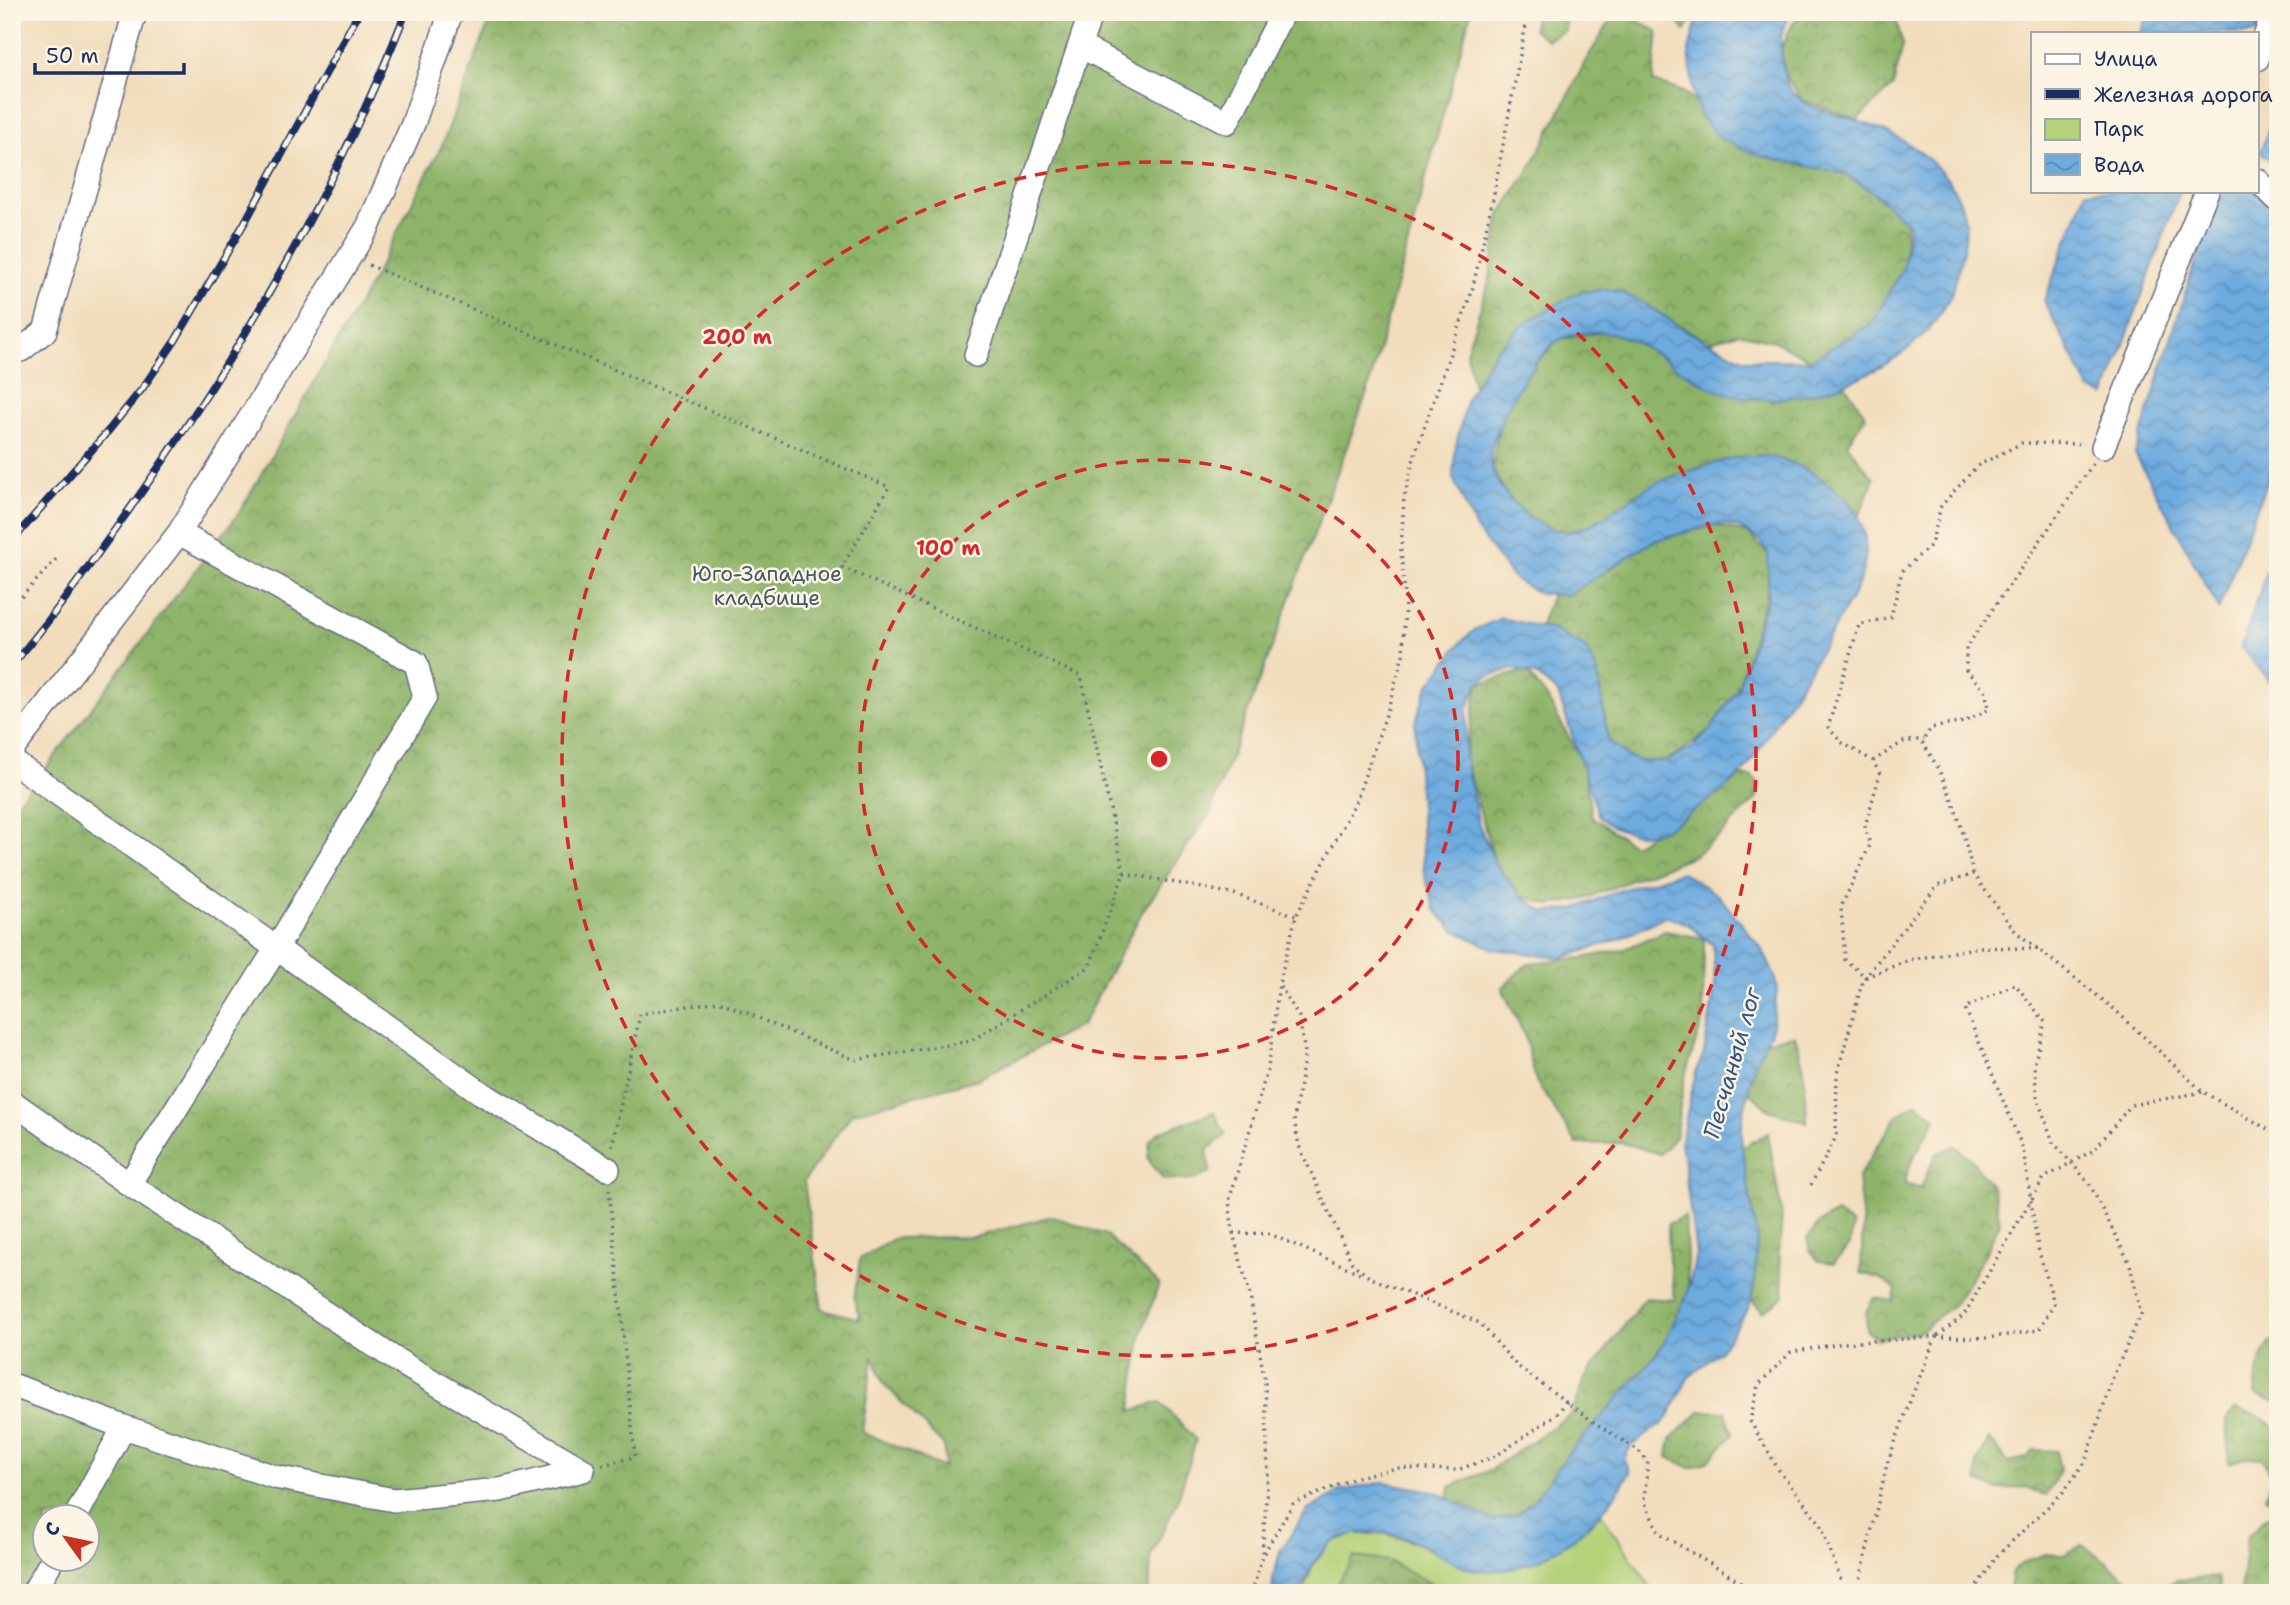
<svg xmlns="http://www.w3.org/2000/svg" width="2290" height="1605" viewBox="0 0 2290 1605" font-family="'Shantell Sans',sans-serif">
  <defs>
    <pattern id="forest-crowns" width="20" height="18" patternUnits="userSpaceOnUse" patternTransform="scale(1.75)"><rect width="20" height="18" fill="#8eb469"/><path d="M2 6a3 3 0 1 1 6 0M12 15a3 3 0 1 1 6 0" fill="none" stroke="#73935a"/></pattern>
    <pattern id="water-waves" width="16" height="10" patternUnits="userSpaceOnUse" patternTransform="scale(1.75)"><rect width="16" height="10" fill="#6dabdf"/><path d="M0 5q4-4 8 0t8 0" fill="none" stroke="#598cb8"/></pattern>
  </defs>
  <rect width="100%" height="100%" fill="#fcf5e5"/>
  <filter id="ink" filterUnits="userSpaceOnUse"><feTurbulence type="fractalNoise" baseFrequency=".0143" numOctaves="2"/><feDisplacementMap in="SourceGraphic" scale="14" xChannelSelector="R" yChannelSelector="G"/><feConvolveMatrix kernelMatrix="1 2 1 2 8 2 1 2 1" color-interpolation-filters="sRGB"/></filter>
  <filter id="wash" filterUnits="userSpaceOnUse"><feTurbulence type="fractalNoise" baseFrequency=".00686" numOctaves="4" result="noise"/><feDisplacementMap in="SourceGraphic" scale="28" xChannelSelector="R" yChannelSelector="G"/><feGaussianBlur stdDeviation="1.57" result="paint"/><feColorMatrix in="noise" values="0 0 0 0 0 0 0 0 0 0 0 0 0 0 0 0 0 1.4 0 .05"/><feComposite in="paint" operator="in"/></filter>
  <g filter="url(#wash)">
    <rect width="100%" height="100%" fill="#f1ddbc"/>
    <path fill="#b3d279" stroke="#67806c" stroke-width="2" d="M 1601,1513 L 1654,1593 L 1303,1593 L 1312,1567 L 1329,1544 L 1353,1534 L 1386,1534 L 1419,1544 L 1465,1568 L 1540,1559 Z"/>
    <path fill="url(#forest-crowns)" stroke="#547264" stroke-width="2" fill-rule="evenodd" d="M 493,12 L 1471,12 L 1368,390 L 1210,813 L 1142,912 L 1082,1025 L 978,1079 L 852,1113 L 804,1181 L 822,1309 L 860,1319 L 854,1299 L 860,1259 L 895,1238 L 974,1237 L 1052,1216 L 1106,1235 L 1159,1284 L 1141,1335 L 1131,1411 L 1160,1402 L 1196,1440 L 1177,1503 L 1151,1555 L 1149,1593 L 12,1593 L 12,808 L 46,768 L 239,513 L 371,283 L 442,145 ZM 873,1356 L 883,1383 L 944,1446 L 944,1468 L 862,1432 ZM 46,1518 L 88,1518 L 88,1560 L 46,1560 Z
      M 1535,12 L 1567,12 L 1565,30 L 1547,40 L 1533,29 Z
      M 1616,12 L 1623,12 L 1658,32 L 1653,82 C 1696,95 1693,95 1715,133 L 1845,174 L 1874,193 L 1906,222 L 1904,266 L 1872,323 L 1811,360 L 1774,341 L 1738,333 L 1709,342 L 1634,299 L 1496,350 L 1474,387 L 1466,352 L 1489,282 L 1500,214 L 1529,170 L 1559,114 L 1586,60 Z
      M 1675,12 L 1697,12 L 1685,31 L 1674,16 Z
      M 1802,12 L 1894,12 L 1903,45 L 1893,86 L 1857,120 L 1802,100 L 1785,74 L 1781,49 L 1792,25 Z
      M 1604,332 L 1624,335 L 1647,347 L 1702,384 L 1772,400 L 1845,384 L 1866,416 L 1847,444 L 1874,479 L 1858,517 L 1802,467 L 1628,501 L 1590,525 L 1571,531 L 1538,528 L 1505,493 L 1492,468 L 1499,428 L 1509,403 L 1532,367 L 1559,339 Z
      M 1714,525 L 1748,533 L 1768,554 L 1768,588 L 1738,688 L 1710,730 L 1667,761 L 1641,761 L 1628,757 L 1608,740 L 1597,671 L 1585,648 L 1540,627 L 1552,594 L 1575,590 L 1654,541 Z
      M 1526,671 L 1546,696 L 1582,761 L 1592,817 L 1633,845 L 1710,800 L 1738,776 L 1751,776 L 1759,784 L 1757,798 L 1720,835 L 1695,855 L 1584,899 L 1550,905 L 1521,896 L 1495,863 L 1465,759 L 1478,684 Z
      M 1665,931 L 1704,938 L 1703,1019 L 1685,1076 L 1675,1137 L 1660,1154 L 1623,1143 L 1577,1144 L 1536,1081 L 1524,1034 L 1502,988 L 1528,963 L 1584,958 L 1625,949 Z
      M 1795,1035 L 1804,1069 L 1807,1122 L 1769,1110 L 1743,1087 L 1763,1041 Z
      M 1916,1103 L 1936,1118 C 1926,1140 1907,1160 1905,1185 L 1921,1187 L 1936,1154 L 1955,1146 L 1971,1159 L 1994,1190 L 2000,1222 L 1984,1256 L 1956,1302 L 1921,1331 L 1877,1339 L 1867,1331 L 1866,1312 L 1874,1298 L 1893,1301 L 1896,1289 L 1880,1278 L 1861,1273 L 1863,1225 L 1858,1177 L 1897,1116 Z
      M 1214,1112 L 1226,1135 L 1207,1150 L 1210,1173 L 1194,1180 L 1163,1179 L 1148,1159 L 1150,1140 L 1161,1131 Z
      M 1768,1133 L 1782,1216 L 1779,1253 L 1784,1296 L 1763,1312 L 1741,1288 L 1742,1148 Z
      M 1837,1213 L 1853,1225 L 1850,1245 L 1834,1263 L 1819,1261 L 1810,1250 L 1807,1239 L 1820,1222 Z
      M 1685,1216 L 1689,1304 L 1641,1402 L 1499,1535 L 1448,1498 L 1450,1487 L 1490,1470 L 1572,1414 L 1585,1378 L 1645,1298 L 1675,1300 L 1669,1259 L 1668,1224 Z
      M 2271,1341 L 2278,1346 L 2278,1403 L 2255,1394 C 2257,1374 2260,1358 2271,1341 Z
      M 2235,1409 L 2255,1414 L 2278,1429 L 2278,1500 L 2265,1497 L 2272,1475 L 2262,1459 L 2246,1458 L 2229,1463 L 2226,1420 Z
      M 1700,1411 L 1726,1412 L 1733,1434 L 1707,1462 L 1690,1468 L 1668,1457 L 1671,1439 Z
      M 1989,1439 L 2008,1462 L 2027,1458 L 2033,1450 L 2056,1451 L 2060,1470 L 2046,1496 L 2026,1487 L 1998,1490 L 1977,1481 L 1977,1463 Z
      M 2278,1513 L 2278,1593 L 2241,1593 L 2247,1537 L 2266,1517 Z
      M 2082,1545 L 2103,1559 L 2144,1593 L 2017,1593 L 2009,1589 L 2012,1571 L 2024,1562 L 2044,1554 L 2064,1555 Z
      M 1354,1557 L 1389,1561 L 1448,1593 L 1331,1593 Z
      M 2217,1577 L 2221,1593 L 2161,1593 L 2160,1588 L 2177,1580 Z"/>
    <path fill="url(#water-waves)" stroke="#446d9e" stroke-width="2" d="M 1699,12 L 1791,12 C 1788,18 1785,23 1783,29 C 1778,43 1783,82 1793,93 C 1811,111 1838,114 1861,122 C 1912,139 1971,179 1965,240 C 1964,249 1961,259 1959,268 C 1956,277 1955,287 1951,295 C 1933,334 1900,359 1863,376 C 1812,399 1750,411 1700,382 C 1653,357 1622,316 1563,338 C 1537,348 1485,436 1491,465 C 1498,496 1541,536 1574,531 C 1579,530 1587,526 1592,524 C 1612,514 1628,499 1647,488 C 1660,480 1676,476 1691,471 C 1743,452 1776,446 1824,481 C 1833,488 1845,495 1852,506 C 1871,533 1869,566 1853,595 C 1828,639 1803,682 1775,724 C 1765,739 1756,757 1744,771 C 1729,788 1710,799 1692,812 C 1682,818 1672,827 1660,831 C 1640,839 1614,830 1599,817 L 1558,693 L 1538,676 L 1513,669 L 1488,676 L 1478,684 L 1467,709 L 1465,759 L 1479,825 L 1495,863 L 1521,896 L 1545,912 L 1574,909 L 1615,892 L 1682,872 L 1719,896 L 1763,950 L 1775,977 L 1777,990 L 1771,1031 L 1754,1066 L 1742,1120 L 1742,1148 L 1757,1239 L 1755,1281 L 1749,1308 L 1719,1352 L 1688,1378 L 1670,1414 L 1662,1424 L 1631,1446 L 1624,1458 L 1630,1472 C 1598,1528 1534,1584 1465,1568 C 1443,1557 1420,1541 1396,1535 C 1378,1530 1342,1532 1328,1546 C 1316,1557 1305,1577 1300,1593 L 1272,1593 L 1273,1580 L 1280,1551 L 1307,1511 L 1340,1491 L 1384,1482 L 1437,1492 L 1493,1521 L 1518,1514 L 1532,1502 L 1568,1454 L 1649,1364 L 1665,1341 L 1688,1292 L 1696,1254 L 1681,1141 L 1696,1072 L 1704,1053 L 1715,985 L 1713,945 L 1686,923 L 1666,916 L 1622,938 L 1563,958 L 1494,949 L 1455,931 L 1435,910 L 1424,873 L 1415,723 L 1428,686 L 1462,641 L 1476,629 L 1501,618 L 1554,630 L 1585,648 L 1597,671 L 1608,740 L 1628,757 L 1641,761 L 1667,761 L 1691,748 L 1710,730 L 1738,688 L 1768,596 L 1768,554 L 1762,542 L 1739,527 L 1724,524 L 1709,526 L 1654,541 L 1568,595 L 1538,593 L 1514,579 L 1476,529 L 1453,478 L 1455,450 L 1467,398 L 1496,350 L 1525,323 L 1570,297 L 1582,292 L 1607,289 L 1620,292 L 1644,303 L 1686,331 L 1745,360 L 1811,360 L 1872,323 L 1904,266 L 1909,225 L 1878,196 L 1845,174 L 1760,156 L 1721,139 L 1701,118 L 1693,91 L 1689,50 Z
      M 2148,12 L 2268,12 L 2257,33 L 2142,33 L 2141,32 Z
      M 2278,104 L 2278,167 L 2260,152 Z
      M 2086,191 L 2180,191 L 2105,396 L 2089,389 L 2044,301 Z
      M 2217,191 L 2257,191 L 2278,212 L 2278,451 L 2219,609 L 2135,454 Z
      M 2278,537 L 2278,691 L 2241,647 Z"/>
  </g>
  <g filter="url(#ink)">
    <g fill="none" stroke-linecap="round" stroke-linejoin="round">
      <g stroke="#666c7f" stroke-width="26">
        <path id="minor" d="M 1080,46 L 1227,122 L 1283,12
          M 2257,59 L 2274,12
          M 2257,180 L 2278,200
          M 12,349 L 21,350 L 45,331 L 135,12
          M 976,355 L 1091,12
          M 2103,447 L 2207,191
          M 12,750 L 179,533 L 368,227 L 413,124 L 451,12
          M 12,761 L 481,1093 L 608,1169
          M 12,1102 L 129,1184 L 398,1361 L 583,1470
          M 129,1184 L 276,949 L 425,697 L 416,663 L 179,533
          M 12,1385 L 124,1427 L 275,1477 L 394,1500 L 500,1490 L 583,1470
          M 75,1518 L 124,1427
          M 33,1593 L 52,1560"/>
      </g>
      <path stroke="#666c7f" stroke-width="3.5" stroke-dasharray="2 5" stroke-linecap="butt" d="M 369,265 L 889,487 L 842,567 L 1081,676 L 1124,873 L 1089,967 L 971,1041 L 855,1060 L 719,1001 L 640,1014 L 612,1146
        M 12,607 L 58,557
        M 1873,761 L 1903,742 L 1924,739
        M 1124,873 L 1234,894 L 1296,916
        M 1973,874 C 1963,827 1949,781 1922,742 L 1931,728 L 1964,722 L 1989,709 L 1985,691 L 1966,670 L 1966,648 L 2093,464
        M 2038,949 L 1980,947 L 1909,960 L 1866,977 L 1845,960 L 1841,907 L 1870,845 L 1865,826 L 1880,774 L 1873,761 L 1841,742 L 1828,727 L 1859,625 L 1891,617 L 1902,571 L 1931,545 L 1941,506 L 1977,466 L 2022,443 L 2084,444
        M 1280,986 L 1299,1017 L 1305,1053 L 1294,1119 L 1299,1146 L 1352,1263 L 1369,1277 L 1480,1323 L 1516,1365 L 1595,1423 L 1638,1450 L 1648,1462 L 1644,1501 L 1659,1533 L 1759,1593
        M 1811,1185 L 1836,1137 L 1837,1074 L 1863,980 L 1937,886 L 1973,874 L 2015,931 L 2113,1008 L 2203,1092 L 2278,1135
        M 1233,1233 L 1270,1234 L 1362,1274
        M 1938,1336 L 1964,1315 L 2044,1178 L 2094,1150 L 2131,1105 L 2203,1092
        M 1936,1337 L 1988,1338 L 2039,1330 L 2054,1303 L 2038,1248 L 2023,1149 L 1965,1008 L 2015,984 L 2045,1022 L 2034,1065 L 2037,1097 L 2053,1142 L 2089,1183 L 2130,1264 L 2141,1314 L 2112,1379 L 2086,1461 L 2063,1492 L 1997,1556 L 1972,1593
        M 602,1465 L 635,1457 L 609,1188
        M 1264,1553 L 1293,1504 L 1357,1477 L 1397,1468 L 1457,1470 L 1496,1456 L 1557,1414 L 1567,1401
        M 1252,1593 L 1262,1555 L 1268,1473 L 1265,1383 L 1250,1296 L 1233,1233 L 1229,1201 L 1268,1068 L 1279,984 L 1296,916 L 1356,801 L 1387,712 L 1403,655 L 1405,598 L 1401,551 L 1404,498 L 1415,454 L 1472,291 L 1493,198 L 1525,29 L 1531,12
        M 1843,1593 L 1843,1586 L 1820,1523 L 1780,1472 L 1750,1421 L 1758,1385 L 1791,1352 L 1844,1343 L 1936,1337 L 1912,1396 L 1887,1464 L 1857,1593"/>
      <use href="#minor" stroke="#fff" stroke-width="23"/>
      <g stroke="#1b2f5e" stroke-width="8">
        <path id="rail" d="M 12,541 L 109,430 L 142,389 L 175,341 L 245,222 L 359,12
          M 12,665 C 53,618 88,567 124,517 C 236,360 335,192 406,12"/>
      </g>
      <use href="#rail" stroke="#fcf5e5" stroke-width="5" stroke-dasharray="16" stroke-linecap="butt"/>
    </g>
  </g>
  <g fill="none" stroke="#d62828" stroke-width="3.5" stroke-dasharray="12 9">
    <circle cx="1159" cy="759" r="299"/>
    <circle cx="1159" cy="759" r="597"/>
  </g>
  <g text-anchor="middle" stroke-width="5" stroke-linejoin="round" paint-order="stroke">
    <g font-size="21" fill="#415865" stroke="#fcf5e5">
      <text x="767" y="581">Юго-Западное<tspan x="767" dy="24">кладбище</tspan></text>
    </g>
    <g font-size="23" font-style="italic" fill="#345485" stroke="#fcf5e5">
      <text transform="translate(1732 1063) rotate(-74)" y="8">Песчаный лог</text>
    </g>
  </g>
  <circle cx="1159" cy="759" r="10" fill="#d62828" stroke="#fcf5e5" stroke-width="3.5"/>
  <g font-size="21" text-anchor="middle" font-weight="bold" fill="#d62828" stroke="#fcf5e5" stroke-width="5" stroke-linejoin="round" paint-order="stroke">
    <text x="737" y="344">200 m</text>
    <text x="948" y="555">100 m</text>
  </g>
  <rect width="2290" height="1605" fill="none" stroke="#fcf5e5" stroke-width="42"/>
  <rect x="2031" y="32" width="228" height="161" fill="#fcf5e5" stroke="#a2a6af" stroke-width="2"/>
  <rect x="2045" y="54" width="35" height="10" fill="#ffffff" stroke="#a2a6af" stroke-width="2"/>
  <text x="2094" y="66" font-size="21" fill="#1b2f5e">Улица</text>
  <rect x="2045" y="89" width="35" height="10" fill="#1b2f5e" stroke="#a2a6af" stroke-width="2"/>
  <text x="2094" y="102" font-size="21" fill="#1b2f5e">Железная дорога</text>
  <rect x="2045" y="119" width="35" height="21" fill="#b3d279" stroke="#a2a6af" stroke-width="2"/>
  <text x="2094" y="136" font-size="21" fill="#1b2f5e">Парк</text>
  <rect x="2045" y="154" width="35" height="21" fill="url(#water-waves)" stroke="#a2a6af" stroke-width="2"/>
  <text x="2094" y="172" font-size="21" fill="#1b2f5e">Вода</text>
  <g transform="translate(66 1538) rotate(303)"><circle r="33" fill="#fcf5e5" stroke="#a2a6af" stroke-width="2"/>
  <path d="M0-5L12 26L0 18L-12 26Z" fill="#c8321e"/>
  <text y="-10" font-size="19" font-weight="bold" text-anchor="middle" fill="#1b2f5e">С</text>
  </g>
  <path d="M35 63v10h149v-10" fill="none" stroke="#1b2f5e" stroke-width="3.5"/>
  <text x="46" y="63" font-size="21" fill="#1b2f5e" stroke="#fcf5e5" stroke-width="5" paint-order="stroke">50 m</text>
</svg>
